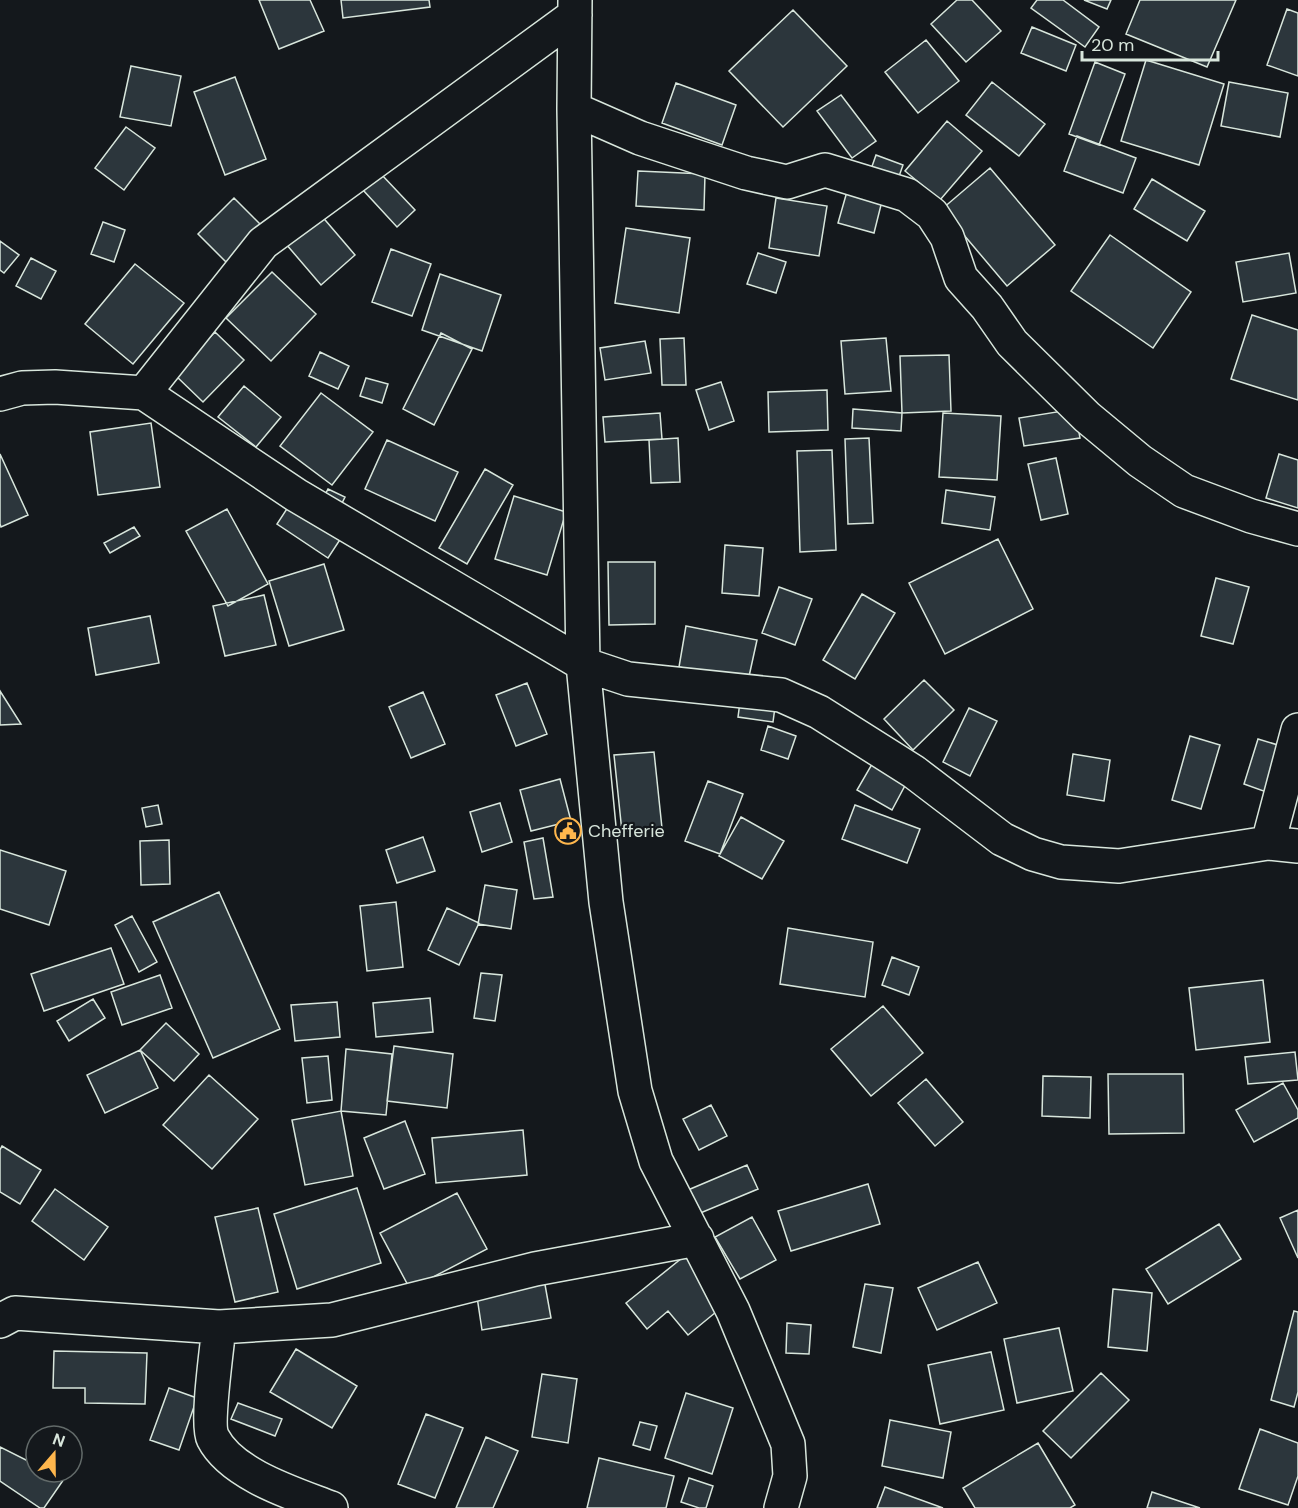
<svg xmlns="http://www.w3.org/2000/svg" width="1298" height="1508" viewBox="0 0 1298 1508" font-family="'DM Sans',sans-serif">
  <rect width="100%" height="100%" fill="#14181c"/>
  <path fill="#2c363c" stroke="#d8e6dc" stroke-width="1.5" d="M 259,0 L 310,0 L 324,31 L 279,49 Z
    M 341,0 L 429,0 L 430,7 L 343,18 Z
    M 957,0 L 972,0 L 1001,31 L 966,62 L 931,24 Z
    M 1037,0 L 1063,0 L 1099,27 L 1085,47 L 1031,8 Z
    M 1084,0 L 1111,0 L 1107,9 Z
    M 1140,0 L 1236,0 L 1207,67 L 1126,34 Z
    M 1287,9 L 1298,13 L 1298,76 L 1267,65 Z
    M 793,10 L 847,66 L 783,127 L 729,71 Z
    M 1032,27 L 1076,45 L 1066,71 L 1021,53 Z
    M 926,40 L 959,81 L 918,113 L 885,72 Z
    M 1146,60 L 1224,84 L 1199,165 L 1121,141 Z
    M 1095,62 L 1125,74 L 1099,145 L 1069,134 Z
    M 131,66 L 181,76 L 171,126 L 120,117 Z
    M 235,77 L 266,159 L 225,175 L 194,92 Z
    M 992,82 L 1045,124 L 1019,156 L 966,115 Z
    M 1229,82 L 1288,93 L 1280,137 L 1221,126 Z
    M 676,83 L 736,105 L 722,145 L 662,123 Z
    M 841,95 L 876,141 L 852,158 L 817,111 Z
    M 947,121 L 982,151 L 940,200 L 905,171 Z
    M 126,127 L 155,148 L 124,190 L 95,168 Z
    M 1077,136 L 1136,158 L 1123,193 L 1064,171 Z
    M 876,155 L 903,165 L 897,182 L 870,172 Z
    M 990,168 L 1055,245 L 1007,286 L 942,209 Z
    M 638,171 L 705,174 L 704,210 L 636,206 Z
    M 381,174 L 415,210 L 397,227 L 363,190 Z
    M 1152,179 L 1205,211 L 1187,241 L 1134,209 Z
    M 848,188 L 883,197 L 874,233 L 838,223 Z
    M 234,198 L 263,227 L 227,263 L 198,234 Z
    M 776,198 L 827,206 L 819,256 L 769,248 Z
    M 320,214 L 355,255 L 321,285 L 286,244 Z
    M 103,222 L 125,230 L 114,262 L 91,254 Z
    M 626,228 L 690,238 L 679,313 L 615,303 Z
    M 1110,235 L 1191,292 L 1153,348 L 1071,291 Z
    M 0,241 L 19,255 L 4,273 L 0,270 Z
    M 391,249 L 431,264 L 412,316 L 372,302 Z
    M 758,253 L 786,262 L 776,293 L 747,284 Z
    M 1289,253 L 1296,293 L 1243,302 L 1236,262 Z
    M 31,258 L 56,271 L 41,299 L 16,286 Z
    M 135,264 L 184,303 L 133,364 L 85,324 Z
    M 272,272 L 316,314 L 271,361 L 226,318 Z
    M 440,274 L 501,295 L 482,351 L 422,330 Z
    M 1252,315 L 1298,330 L 1298,400 L 1231,379 Z
    M 215,332 L 244,360 L 203,402 L 174,374 Z
    M 441,333 L 472,349 L 434,425 L 403,409 Z
    M 684,338 L 686,385 L 662,385 L 660,339 Z
    M 886,338 L 891,391 L 845,394 L 841,341 Z
    M 645,341 L 651,373 L 605,380 L 600,348 Z
    M 320,352 L 349,366 L 338,389 L 309,376 Z
    M 949,355 L 951,411 L 902,413 L 900,356 Z
    M 366,378 L 388,384 L 382,403 L 360,396 Z
    M 721,382 L 734,421 L 709,430 L 696,390 Z
    M 244,386 L 281,417 L 256,447 L 218,417 Z
    M 827,390 L 828,430 L 769,432 L 768,392 Z
    M 321,393 L 373,432 L 332,485 L 280,446 Z
    M 853,409 L 902,413 L 901,431 L 852,428 Z
    M 1075,409 L 1080,438 L 1024,446 L 1019,418 Z
    M 660,413 L 662,439 L 605,442 L 603,417 Z
    M 943,413 L 1001,416 L 997,480 L 939,477 Z
    M 151,423 L 160,487 L 98,495 L 90,432 Z
    M 678,438 L 680,482 L 651,483 L 649,440 Z
    M 869,438 L 873,523 L 848,524 L 845,439 Z
    M 387,440 L 458,472 L 435,521 L 365,489 Z
    M 832,450 L 836,550 L 800,552 L 797,451 Z
    M 0,454 L 28,515 L 1,527 L 0,524 Z
    M 1279,454 L 1298,460 L 1298,508 L 1266,498 Z
    M 1056,458 L 1068,514 L 1041,520 L 1028,464 Z
    M 485,469 L 513,485 L 467,564 L 439,548 Z
    M 328,489 L 345,497 L 339,509 L 322,501 Z
    M 946,490 L 995,497 L 990,530 L 942,523 Z
    M 296,495 L 347,529 L 328,558 L 277,524 Z
    M 514,496 L 566,512 L 547,575 L 495,559 Z
    M 227,509 L 268,584 L 228,606 L 186,531 Z
    M 134,527 L 140,536 L 110,553 L 104,543 Z
    M 998,539 L 1033,609 L 945,654 L 909,583 Z
    M 725,545 L 763,548 L 759,596 L 722,593 Z
    M 608,562 L 655,562 L 655,624 L 609,625 Z
    M 324,564 L 344,630 L 289,646 L 269,581 Z
    M 1216,578 L 1249,587 L 1233,644 L 1201,636 Z
    M 779,587 L 812,599 L 795,645 L 762,633 Z
    M 862,594 L 895,613 L 855,679 L 823,660 Z
    M 264,595 L 276,645 L 225,656 L 213,606 Z
    M 150,616 L 159,663 L 96,675 L 88,628 Z
    M 686,626 L 757,640 L 748,681 L 679,667 Z
    M 924,680 L 954,710 L 913,750 L 884,719 Z
    M 527,683 L 547,734 L 516,746 L 496,695 Z
    M 0,691 L 21,724 L 0,725 Z
    M 423,692 L 445,744 L 411,758 L 389,707 Z
    M 740,702 L 775,707 L 773,722 L 738,717 Z
    M 969,708 L 997,721 L 970,776 L 943,762 Z
    M 768,726 L 796,736 L 788,759 L 761,750 Z
    M 1190,736 L 1220,745 L 1201,809 L 1172,800 Z
    M 1258,739 L 1288,748 L 1272,794 L 1244,784 Z
    M 654,752 L 662,828 L 622,832 L 614,755 Z
    M 1073,754 L 1110,760 L 1104,801 L 1067,795 Z
    M 875,759 L 909,778 L 892,810 L 857,790 Z
    M 560,779 L 571,821 L 531,831 L 520,790 Z
    M 708,781 L 743,794 L 720,854 L 685,841 Z
    M 500,803 L 512,842 L 482,852 L 470,812 Z
    M 158,805 L 162,824 L 146,827 L 142,808 Z
    M 855,805 L 920,829 L 907,863 L 842,839 Z
    M 741,817 L 784,841 L 762,879 L 719,856 Z
    M 423,837 L 435,871 L 397,883 L 386,850 Z
    M 543,838 L 553,897 L 534,899 L 524,842 Z
    M 169,840 L 170,884 L 141,885 L 140,841 Z
    M 0,850 L 66,871 L 49,925 L 0,909 Z
    M 485,885 L 517,890 L 511,929 L 478,924 Z
    M 219,892 L 280,1029 L 213,1058 L 153,922 Z
    M 396,902 L 403,967 L 367,971 L 360,906 Z
    M 447,908 L 479,923 L 459,965 L 428,950 Z
    M 132,916 L 157,962 L 139,972 L 115,925 Z
    M 788,928 L 873,942 L 865,997 L 780,984 Z
    M 111,948 L 124,984 L 44,1011 L 31,974 Z
    M 892,957 L 919,967 L 909,995 L 882,985 Z
    M 481,973 L 502,975 L 495,1021 L 474,1018 Z
    M 160,975 L 172,1008 L 122,1025 L 111,992 Z
    M 1263,980 L 1270,1042 L 1196,1050 L 1189,988 Z
    M 430,998 L 433,1032 L 376,1037 L 373,1003 Z
    M 93,999 L 105,1018 L 69,1041 L 57,1021 Z
    M 337,1002 L 340,1037 L 295,1041 L 291,1005 Z
    M 883,1006 L 923,1053 L 871,1096 L 831,1049 Z
    M 166,1023 L 199,1054 L 174,1081 L 140,1050 Z
    M 394,1046 L 453,1054 L 447,1108 L 387,1101 Z
    M 346,1049 L 392,1054 L 386,1115 L 341,1111 Z
    M 140,1050 L 158,1088 L 105,1113 L 87,1075 Z
    M 1295,1052 L 1298,1080 L 1248,1084 L 1245,1057 Z
    M 328,1056 L 332,1100 L 307,1103 L 302,1058 Z
    M 1108,1074 L 1183,1074 L 1184,1133 L 1109,1134 Z
    M 209,1075 L 258,1119 L 212,1169 L 163,1125 Z
    M 1043,1076 L 1091,1077 L 1090,1118 L 1042,1116 Z
    M 926,1079 L 963,1122 L 935,1146 L 898,1103 Z
    M 1283,1083 L 1298,1110 L 1298,1118 L 1254,1142 L 1236,1110 Z
    M 711,1105 L 727,1136 L 699,1150 L 683,1119 Z
    M 341,1111 L 353,1176 L 305,1185 L 292,1120 Z
    M 405,1121 L 425,1174 L 384,1189 L 364,1138 Z
    M 523,1130 L 527,1175 L 436,1183 L 432,1138 Z
    M 2,1146 L 41,1170 L 20,1204 L 0,1192 L 0,1150 Z
    M 747,1165 L 758,1189 L 698,1214 L 688,1190 Z
    M 868,1184 L 880,1224 L 791,1251 L 778,1211 Z
    M 357,1188 L 381,1263 L 297,1289 L 274,1214 Z
    M 55,1189 L 108,1227 L 84,1260 L 32,1221 Z
    M 457,1193 L 487,1249 L 410,1289 L 380,1233 Z
    M 258,1208 L 278,1292 L 235,1302 L 215,1217 Z
    M 1298,1210 L 1298,1258 L 1280,1218 Z
    M 752,1217 L 776,1260 L 740,1279 L 715,1237 Z
    M 1219,1224 L 1241,1259 L 1168,1304 L 1146,1269 Z
    M 687,1254 L 727,1303 L 688,1335 L 668,1311 L 647,1329 L 626,1303 Z
    M 978,1262 L 997,1303 L 937,1330 L 918,1288 Z
    M 544,1279 L 551,1318 L 482,1330 L 476,1290 Z
    M 865,1284 L 893,1288 L 881,1353 L 853,1347 Z
    M 1113,1289 L 1152,1293 L 1147,1351 L 1108,1347 Z
    M 1294,1311 L 1298,1312 L 1298,1392 L 1294,1407 L 1271,1400 Z
    M 787,1323 L 811,1325 L 809,1354 L 786,1353 Z
    M 1059,1328 L 1073,1391 L 1017,1403 L 1004,1339 Z
    M 296,1349 L 357,1386 L 332,1428 L 270,1392 Z
    M 54,1351 L 147,1353 L 145,1404 L 85,1403 L 85,1388 L 53,1388 Z
    M 991,1352 L 1004,1410 L 940,1424 L 928,1365 Z
    M 1101,1373 L 1129,1400 L 1071,1458 L 1043,1431 Z
    M 542,1374 L 577,1379 L 568,1443 L 532,1437 Z
    M 169,1388 L 197,1398 L 179,1450 L 150,1440 Z
    M 686,1393 L 733,1408 L 712,1474 L 665,1458 Z
    M 238,1403 L 282,1419 L 275,1436 L 231,1419 Z
    M 426,1414 L 463,1428 L 435,1498 L 398,1484 Z
    M 890,1420 L 951,1432 L 943,1478 L 882,1466 Z
    M 640,1422 L 657,1426 L 650,1450 L 633,1445 Z
    M 1260,1429 L 1298,1443 L 1298,1476 L 1288,1505 L 1239,1489 Z
    M 486,1437 L 518,1451 L 493,1508 L 456,1508 Z
    M 1038,1443 L 1075,1505 L 1070,1508 L 975,1508 L 963,1488 Z
    M 0,1447 L 36,1465 L 36,1472 L 51,1472 L 64,1479 L 44,1508 L 40,1508 L 0,1481 Z
    M 599,1458 L 674,1476 L 666,1508 L 587,1508 Z
    M 689,1478 L 713,1486 L 706,1508 L 699,1508 L 681,1502 Z
    M 885,1487 L 943,1508 L 877,1508 Z
    M 1152,1492 L 1200,1508 L 1147,1508 Z"/>
  <g fill="none" stroke-linecap="round" stroke-linejoin="round">
    <g stroke="#d8e6dc" stroke-width="36">
      <path id="street" d="M 575,0 L 574,109 L 583,664 L 606,902 L 635,1091 L 656,1161 L 733,1311 L 788,1444 L 790,1476 L 781,1508
        M 574,109 L 640,138 L 746,173 L 787,182 L 825,170 L 907,195 L 932,214 L 947,237 L 961,278 L 987,307 L 1012,343 L 1087,417 L 1140,461 L 1184,491 L 1251,516 L 1298,529
        M 144,393 L 263,243 L 575,15
        M 0,394 L 22,388 L 55,387 L 144,393 L 296,495 L 583,664 L 628,679 L 781,695 L 819,712 L 914,772 L 1002,839 L 1033,854 L 1061,862 L 1119,866 L 1268,843 L 1298,846
        M 1268,843 L 1298,730
        M 0,1321 L 15,1313 L 219,1327 L 332,1320 L 535,1269 L 697,1239
        M 219,1327 C 217,1347 206,1425 213,1438 C 232,1475 295,1494 331,1508"/>
    </g>
    <use href="#street" stroke="#14181c" stroke-width="33"/>
  </g>
  <defs>
    <g id="civic-ring" transform="scale(1.35)"><circle r="9.5" fill="#14181c" stroke="#ffb74d" stroke-width="1.5"/><path d="M-.6-6.5H3V-4.5H.6V-3L4-1V1h2V6H-6V1h2V-1L-.6-3ZM-1.2 2.5V6h2.4V2.5Z" fill="#ffb74d"/></g>
  </defs>
  <g fill-rule="evenodd">
    <use href="#civic-ring" x="568" y="831"/>
  </g>
  <g text-anchor="middle" stroke-width="4.5" stroke-linejoin="round" paint-order="stroke">
    <g font-size="18" fill="#d8e6dc" stroke="#14181c" text-anchor="start">
      <text x="588" y="837">Chefferie</text>
    </g>
  </g>
  <g transform="translate(54 1454) rotate(20)"><circle r="28" fill="#14181c" stroke="#626a69" stroke-width="1.5"/>
  <path d="M0-4.5L10 22L0 15L-10 22Z" fill="#ffb74d"/>
  <text y="-9" font-size="16" font-weight="bold" text-anchor="middle" fill="#d8e6dc">N</text>
  </g>
  <path d="M1082 51v9h136v-9" fill="none" stroke="#d8e6dc" stroke-width="3"/>
  <text x="1091" y="51" font-size="18" fill="#d8e6dc" stroke="#14181c" stroke-width="4.5" paint-order="stroke">20 m</text>
</svg>
